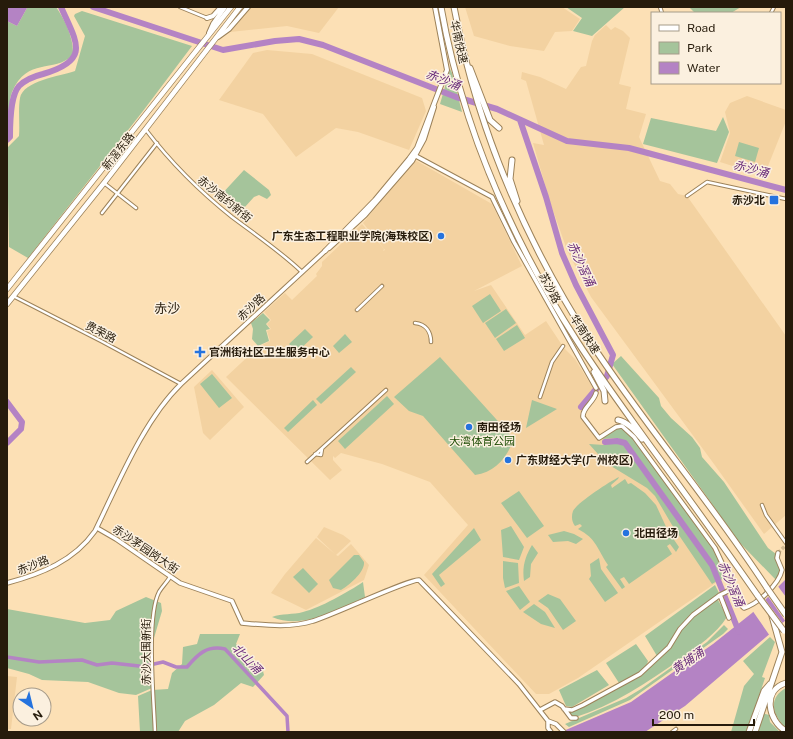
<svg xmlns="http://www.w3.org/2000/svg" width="793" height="739" viewBox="0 0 793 739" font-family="'Public Sans','Noto Sans SC',sans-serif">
  <rect width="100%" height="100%" fill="#fce0b5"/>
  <path fill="#f3d2a1" d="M 251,7 L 339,7 L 319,33 L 287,26 L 230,32 Z
    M 465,7 L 562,7 L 580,19 L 572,31 L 555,32 L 544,51 L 510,46 L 474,36 Z
    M 606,25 L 611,30 L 615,27 L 623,31 L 630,38 L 619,84 L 631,87 L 626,109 L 646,114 L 639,137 L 660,181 L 670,184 L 678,194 L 687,196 L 786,336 L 786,515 L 764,534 L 714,464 L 591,297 L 567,250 L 550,202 L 533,143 L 544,145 L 526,81 L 521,79 L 522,72 L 540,77 L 566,89 L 581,67 L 586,66 L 592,41 L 595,35 Z
    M 267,50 L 312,54 L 422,98 L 426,111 L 409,150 L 358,132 L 336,128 L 296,157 L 263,114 L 219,100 L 253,53 Z
    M 747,96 L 786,110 L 786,121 L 764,176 L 720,162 L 730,133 L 725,112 L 730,103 Z
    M 415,160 L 492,204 L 522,266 L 474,291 L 491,285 L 525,335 L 546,321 L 564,348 L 575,359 L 594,390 L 593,398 L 582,410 L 582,418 L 597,439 L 618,427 L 624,428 L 719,555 L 728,578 L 717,582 L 578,678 L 549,694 L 536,694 L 424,575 L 468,525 L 430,482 L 382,464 L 341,453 L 335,458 L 333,456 L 333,460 L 342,470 L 330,480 L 226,377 L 258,347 L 270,341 L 267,331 L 271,329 L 267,324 L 271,320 L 264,312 L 285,293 L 292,300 L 317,276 L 316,274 L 322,266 L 322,262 L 362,224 L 384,249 L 383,251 L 385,250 L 363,223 Z
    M 212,370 L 244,407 L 210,440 L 203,433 L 194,387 Z
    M 324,527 L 343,535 L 351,541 L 336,555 L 338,556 L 351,544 L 369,565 L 364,580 L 306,610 L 271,593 L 285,574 L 316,538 L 335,554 L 317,537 Z
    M 7,676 L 17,677 L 11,729 L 7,729 Z"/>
  <path fill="#a5c49b" d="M 24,7 L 56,7 C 65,20 74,38 73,55 C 53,74 28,56 12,92 C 8,102 12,112 8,122 L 7,21 L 17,26 L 27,8 Z
    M 566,7 L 625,7 L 592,36 L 573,31 L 582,18 Z
    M 689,7 L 741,7 L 731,13 L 695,13 Z
    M 82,11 L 192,46 L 143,111 L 28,258 L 9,247 L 7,148 L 19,136 C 20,124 18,110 20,98 C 23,81 60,76 75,71 L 85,36 L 74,16 L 75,14 Z
    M 450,69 L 452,73 L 462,112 L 440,104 Z
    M 723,117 L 729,132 L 717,163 L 643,144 L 651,118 L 716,131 Z
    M 739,142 L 759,148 L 755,162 L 735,156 Z
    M 244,170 L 269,190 L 271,195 L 267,199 L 259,195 L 254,197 L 244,208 L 245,211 L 242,216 L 219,197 Z
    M 490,294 L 501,311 L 483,323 L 472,306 Z
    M 506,309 L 516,323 L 495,338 L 485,323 Z
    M 263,313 L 270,320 L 266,324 L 270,329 L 266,330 L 269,341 L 258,346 L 252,339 L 253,329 L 251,323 Z
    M 517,325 L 525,338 L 504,351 L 496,339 Z
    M 305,329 L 313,337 L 297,352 L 289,344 Z
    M 345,334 L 352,342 L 339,353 L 333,346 Z
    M 621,356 L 659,398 L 661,406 L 671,418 L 692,437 L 700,448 L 702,457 L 724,482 L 768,548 L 776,554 L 782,569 L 776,580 L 740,543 L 612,364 Z
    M 440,357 L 514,439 C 507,457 496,472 475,475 L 423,416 L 409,411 L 394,397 Z
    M 351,367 L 356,372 L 321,404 L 316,399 Z
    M 212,374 L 232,398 L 219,408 L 200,384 Z
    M 387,396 L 394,404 L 345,449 L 338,441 Z
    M 313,400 L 317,405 L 288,432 L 284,428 Z
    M 532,400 L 557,409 L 526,428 Z
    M 620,427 L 624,428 L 633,438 L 718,555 L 727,577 L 720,580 L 709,557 L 629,445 L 618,438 L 602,439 Z
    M 612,443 L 624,445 L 710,566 L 717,581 L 712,584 L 672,525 L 655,496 L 647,488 L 606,463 L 589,444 L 604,445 Z
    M 619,477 L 618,479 L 611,485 L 612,488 L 625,479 L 628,484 L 631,483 L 645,493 L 656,505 L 668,531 L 665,534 L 667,536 L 670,534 L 679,547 L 676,552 L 670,544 L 667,546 L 672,554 L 629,584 L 624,577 L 620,579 L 625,587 L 622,589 L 606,567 L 608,565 C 597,549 597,539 578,529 L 582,526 L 580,524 L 575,526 C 572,522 571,517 573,511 C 578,502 609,482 619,477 Z
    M 519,491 L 544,526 L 527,538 L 501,503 Z
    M 511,526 L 524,547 L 519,560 L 503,557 L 501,530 Z
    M 474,528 L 481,540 L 439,575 L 445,584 L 441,587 L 432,574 Z
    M 564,531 L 574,534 L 583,539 L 576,544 L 568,541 L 553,542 L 548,535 Z
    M 532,545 L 538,553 L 531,564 L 530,577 L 524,581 C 522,567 525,557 532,545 Z
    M 354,555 L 359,555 L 364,562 C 365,572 349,585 341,590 L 333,588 L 329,580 Z
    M 599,558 L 601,569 L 618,593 L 605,602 L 589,579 L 591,576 L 590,564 Z
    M 503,561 L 518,563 L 519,583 L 505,588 L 503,578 Z
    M 303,568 L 318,584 L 309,593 L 293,577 Z
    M 363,582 L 365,597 C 337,610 303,630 272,617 C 282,613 293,615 303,612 C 320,608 348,592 363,582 Z
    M 715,585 L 719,593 L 692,615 L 667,647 L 657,656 L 645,636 Z
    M 519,586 L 530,602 L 520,610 L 506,591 Z
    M 548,594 L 560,599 L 576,621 L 563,630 L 548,608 L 538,601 Z
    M 146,597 L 161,603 L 162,611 L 151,648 L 152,688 L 136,695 L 119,693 L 88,682 L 42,680 L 29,674 L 7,668 L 7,609 L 85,623 L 110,620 L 116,611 Z
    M 717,598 L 727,617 C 716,634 698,646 682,658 C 647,683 614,705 573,718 L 567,711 L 643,673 L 662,657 L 686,624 Z
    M 534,604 L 545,612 L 555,628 L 541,624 L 523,612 Z
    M 724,625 L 728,629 L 723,634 L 630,700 L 569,727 L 565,724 L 626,698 L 641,689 L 707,642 Z
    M 200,634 L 240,634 L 236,644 L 262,667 L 264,675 L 253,687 L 241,683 L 214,705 L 185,721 L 178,732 L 140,732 L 138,696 L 152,690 L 168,689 L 172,673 L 182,664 L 183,647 L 197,644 Z
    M 770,637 L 775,642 L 762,677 L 765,678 L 747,732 L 731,732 L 744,686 L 754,674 L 743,661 Z
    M 636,644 L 648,661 C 645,673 629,679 619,683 L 606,663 Z
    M 597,670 L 609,685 L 572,707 L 566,706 L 559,690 Z
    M 786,688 L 786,728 C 773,716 767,698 786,688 Z
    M 759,712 L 769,715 L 770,722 L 780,732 L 751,732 Z"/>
  <path fill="#b483c4" d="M 7,7 L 27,8 L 17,26 L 7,21 Z
    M 786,579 L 786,620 L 685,706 L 645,732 L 561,732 L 631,702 L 713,644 L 752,613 Z"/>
  <path fill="#fce0b5" d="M 777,585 L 786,597 L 786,622 L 767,595 Z
    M 764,598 L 784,625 L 770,636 L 752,610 Z"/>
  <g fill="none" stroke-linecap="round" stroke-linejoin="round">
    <path stroke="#b483c4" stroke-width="3.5" d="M 7,657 L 39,662 L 82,660 L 97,665 L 112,663 L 139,666
      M 145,666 L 163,662 L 176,667 L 187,667 C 198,654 207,645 225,649 L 287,716 L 288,732"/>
    <path stroke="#b483c4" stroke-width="6" d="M 93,7 L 223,50 L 275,41 L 299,39 L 323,45 L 456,97 L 497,109 L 567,141 L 629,148 L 786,190
      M 520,120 L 546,197 L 562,253 L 576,285 L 613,355 L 607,376 L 581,407
      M 7,140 L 10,137 C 10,124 10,96 19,86 C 25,80 35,76 43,74 C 91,60 77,43 61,7
      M 7,402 L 22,422 L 21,429 L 7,443
      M 605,442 L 617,441 L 625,443 L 712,565 L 739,632"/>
    <path stroke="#d1b993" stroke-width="3.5" stroke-dasharray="3.5 2" stroke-linecap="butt" d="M 778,553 L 786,545"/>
    <g stroke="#9c825a" stroke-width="4.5">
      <path id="minor" d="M 180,7 L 207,18
        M 660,7 L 662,13
        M 771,13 L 774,7
        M 146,130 C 172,164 198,190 232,217 C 256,235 280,251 302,272
        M 104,183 L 136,208
        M 687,196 L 707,182 L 786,199
        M 102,213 L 157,143
        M 13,296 L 101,341 L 181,384
        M 357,310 L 382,286
        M 415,323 C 426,324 431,332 431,342
        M 540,397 L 552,362 L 563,346
        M 315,454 L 321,455 L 322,449
        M 307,462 L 386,390
        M 762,505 L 766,515 L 786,543
        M 155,732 C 154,701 146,617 159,592 C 162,587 167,582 170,577
        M 672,732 L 676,729"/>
    </g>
    <g stroke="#9c825a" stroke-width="5.5">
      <path id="tertiary" d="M 414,155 L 492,197 L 514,242 L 596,388
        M 596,393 C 594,402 582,408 583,417 L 599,438 L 616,427 L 622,426 L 634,437 L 715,548 L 742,606 L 744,608 C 758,604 779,584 782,570 L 777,558 L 778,553
        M 97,528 L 116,539 L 180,583 L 232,601 L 242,623 C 265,625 291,628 313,621 C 331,616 409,579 419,580 L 519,684 L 548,721
        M 7,583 C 41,574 74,561 95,531 C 118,484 143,421 181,384 L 325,251
        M 720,595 L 734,588
        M 564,709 L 572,710 L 583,705 L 640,674 L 669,647 L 680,629 L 693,615 L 720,595 L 729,618
        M 540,710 L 555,702 L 562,706 L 571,718 L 576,718
        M 548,721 L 556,724 L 564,732
        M 548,721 L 548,728 L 551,732"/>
    </g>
    <g stroke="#9c825a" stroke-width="6">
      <path id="secondary" d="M 207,18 L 213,16 L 221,7
        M 209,33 L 213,24 L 225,7
        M 218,37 L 229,29 L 248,7
        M 329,248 L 365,215 L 412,161 L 424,139 L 434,107
        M 325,251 L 375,200 L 409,159 L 417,148 L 447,70 L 435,7"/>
    </g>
    <g stroke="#9c825a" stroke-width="6">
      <path id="trunk" d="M 7,289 L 231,7
        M 7,304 L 104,183 L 240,7"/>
    </g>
    <g stroke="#9c825a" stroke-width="7">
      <path id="motorway" d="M 441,7 C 462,126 512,240 577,341 C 600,377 626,412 651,447 C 687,496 723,546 758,596
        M 454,7 C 477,128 524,239 591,343 C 646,427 712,503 767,588
        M 470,68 L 490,120 L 499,128
        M 512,160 L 510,179 L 517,201
        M 594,372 L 604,391 L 605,401
        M 618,420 C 628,422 636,432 642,439
        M 786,683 C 762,690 768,721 786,731
        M 749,732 L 764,691 L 770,684
        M 755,732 L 782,652 L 772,616"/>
    </g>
    <use href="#minor" stroke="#fff" stroke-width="2.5"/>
    <use href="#tertiary" stroke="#fff" stroke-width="3.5"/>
    <use href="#secondary" stroke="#fff" stroke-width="4"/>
    <use href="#trunk" stroke="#fff" stroke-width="4.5"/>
    <use href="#motorway" stroke="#fff" stroke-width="5"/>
    <g stroke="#9c825a" stroke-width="7" stroke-linecap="butt">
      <path id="motorway-bridge" d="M 767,588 L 786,615
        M 758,596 L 784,631"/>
    </g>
    <use href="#motorway-bridge" stroke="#fff" stroke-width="5"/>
  </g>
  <g fill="#2573de" stroke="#fbf0df" stroke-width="1.5">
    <rect x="769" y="195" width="10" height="10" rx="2"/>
    <circle cx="441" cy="236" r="4"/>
    <path d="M198 346h4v4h4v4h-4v4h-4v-4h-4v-4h4z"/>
    <circle cx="469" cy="427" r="4"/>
    <circle cx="508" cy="460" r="4"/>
    <circle cx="626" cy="533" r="4"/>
  </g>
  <g text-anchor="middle" stroke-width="3" stroke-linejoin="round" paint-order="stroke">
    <g font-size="11" fill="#261b0b" stroke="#fbf0df">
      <text transform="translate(459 42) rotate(77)" y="4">华南快速</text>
      <text transform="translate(118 151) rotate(-52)" y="4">新滘东路</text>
      <text transform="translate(225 199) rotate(39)" y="4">赤沙南约新街</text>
      <text transform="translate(550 288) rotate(62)" y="4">苏沙路</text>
      <text transform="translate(251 307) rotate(-43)" y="4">赤沙路</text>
      <text transform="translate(101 332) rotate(27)" y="4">贵荣路</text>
      <text transform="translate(585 334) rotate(57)" y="4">华南快速</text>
      <text transform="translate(146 549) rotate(34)" y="4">赤沙茅园岗大街</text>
      <text transform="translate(33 565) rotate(-21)" y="4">赤沙路</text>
      <text transform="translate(146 652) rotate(-90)" y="4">赤沙大围新街</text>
    </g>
    <g font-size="11" font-weight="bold" fill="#261b0b" stroke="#fbf0df" text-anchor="start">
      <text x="765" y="204" text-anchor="end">赤沙北</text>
      <text x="433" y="240" text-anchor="end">广东生态工程职业学院(海珠校区)</text>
      <text x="209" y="356">官洲街社区卫生服务中心</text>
      <text x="477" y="431">南田径场</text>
      <text x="516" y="464">广东财经大学(广州校区)</text>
      <text x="634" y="537">北田径场</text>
    </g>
    <g font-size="11" fill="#1c4b03" stroke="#fbf0df">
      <text x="482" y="445">大湾体育公园</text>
    </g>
    <g font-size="12" font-style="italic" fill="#6a2d7b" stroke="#fbf0df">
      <text transform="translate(443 80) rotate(21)" y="4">赤沙涌</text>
      <text transform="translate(751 169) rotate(15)" y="4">赤沙涌</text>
      <text transform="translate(581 264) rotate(65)" y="4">赤沙滘涌</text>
      <text transform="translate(731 584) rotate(67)" y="4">赤沙滘涌</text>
      <text transform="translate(247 659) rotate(46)" y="4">北山涌</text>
      <text transform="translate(688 661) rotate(-35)" y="4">黄埔涌</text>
    </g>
    <g font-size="13" fill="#261b0b" stroke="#fbf0df">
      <text x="167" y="313">赤沙</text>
    </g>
  </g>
  <rect width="793" height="739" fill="none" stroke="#261b0b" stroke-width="16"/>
  <rect x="651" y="12" width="130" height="72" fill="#fbf0df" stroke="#a69b8a"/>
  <rect x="659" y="25" width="20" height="6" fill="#ffffff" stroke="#a69b8a"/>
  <text x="687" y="32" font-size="12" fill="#261b0b">Road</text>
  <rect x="659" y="42" width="20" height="12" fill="#a5c49b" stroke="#a69b8a"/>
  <text x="687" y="52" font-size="12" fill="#261b0b">Park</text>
  <rect x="659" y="62" width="20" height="12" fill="#b483c4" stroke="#a69b8a"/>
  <text x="687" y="72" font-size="12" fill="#261b0b">Water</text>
  <g transform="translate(32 707) rotate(145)"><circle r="19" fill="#fbf0df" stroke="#a69b8a"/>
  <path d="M0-3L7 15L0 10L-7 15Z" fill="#2573de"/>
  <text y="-6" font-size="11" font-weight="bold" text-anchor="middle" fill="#261b0b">N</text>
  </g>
  <path d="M653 719v6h101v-6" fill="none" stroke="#261b0b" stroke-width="2"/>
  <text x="659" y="719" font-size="12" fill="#261b0b" stroke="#fbf0df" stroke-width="3" paint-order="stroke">200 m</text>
</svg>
